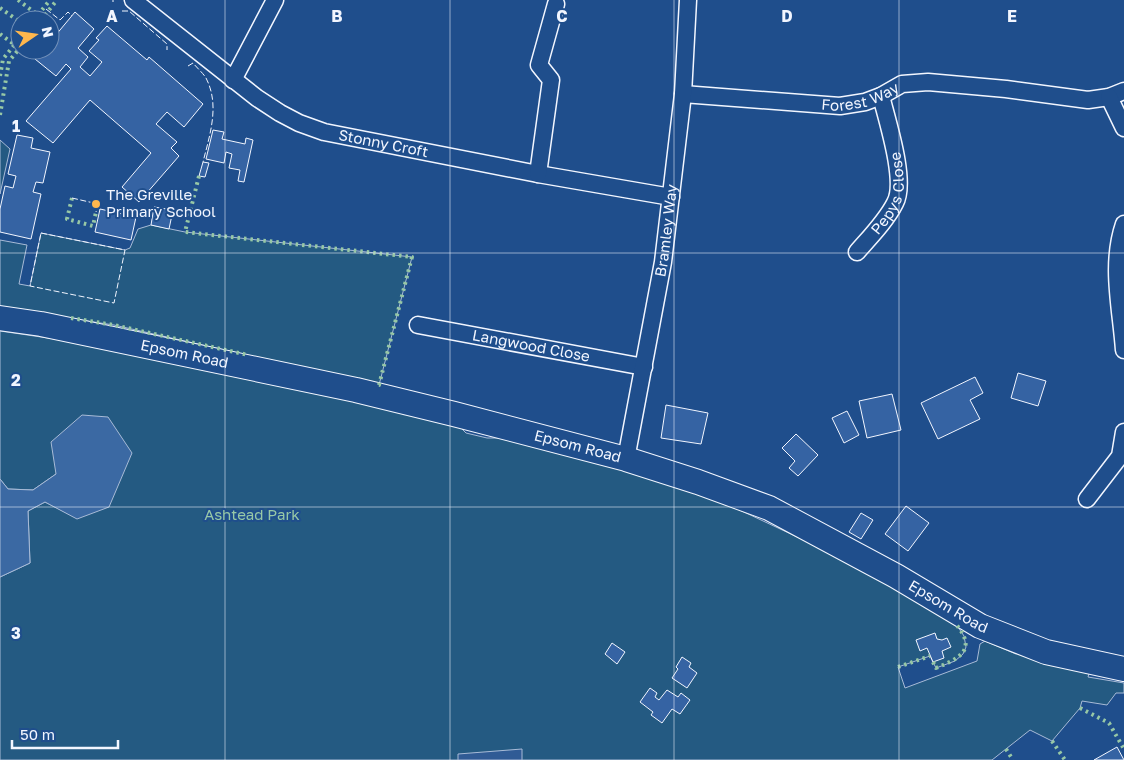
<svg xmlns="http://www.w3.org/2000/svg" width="1124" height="760" viewBox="0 0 1124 760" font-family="'Golos Text',sans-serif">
  <rect width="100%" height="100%" fill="#1f4e8c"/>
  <path fill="#245a82" stroke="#a8bbd7" d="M 0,140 L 10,149 L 0,194 Z
    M 151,225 L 185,232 L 412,257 L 379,385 L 114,325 L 0,308 L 0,240 L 27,245 L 19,284 L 30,286 L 41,233 L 125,250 L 130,248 L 138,229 Z
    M 0,331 L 96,345 L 455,422 L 466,433 L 487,438 L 516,438 L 610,463 L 729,505 L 810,543 L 910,597 L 956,624 L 964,636 L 966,647 L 963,654 L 955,661 L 936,668 L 930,656 L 898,667 L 905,688 L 977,661 L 980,644 L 985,641 L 1016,654 L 1025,650 L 1090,670 L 1088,677 L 1124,683 L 1124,693 L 1116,693 L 1107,705 L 1082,701 L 1080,708 L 1052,741 L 1030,730 L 992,760 L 0,760 L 0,577 L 30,563 L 28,511 L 45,502 L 77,518 L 56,474 L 33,490 L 8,489 L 0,479 Z"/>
  <path fill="#305b95" stroke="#a8bbd7" d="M 522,749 L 522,760 L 458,760 L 458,754 Z"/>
  <path fill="#3b69a3" stroke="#a8bbd7" d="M 82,415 L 108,417 L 132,453 L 109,507 L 77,519 L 45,502 L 28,511 L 30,563 L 0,577 L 0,479 L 8,489 L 33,490 L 56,474 L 51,442 Z"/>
  <path fill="#3563a3" stroke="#f2f6ff" d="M 75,12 L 94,29 L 78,48 L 88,57 L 80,67 L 90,76 L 102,62 L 89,51 L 99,40 L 96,38 L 107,26 L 147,60 L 149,57 L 203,104 L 184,127 L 167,112 L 156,124 L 177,142 L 171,148 L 179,156 L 139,202 L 122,187 L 151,153 L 90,100 L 53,143 L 26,121 L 71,69 L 66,64 L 56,76 L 35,59 L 43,50 L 50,50 L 50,42 Z
    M 213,130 L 224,132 L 222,139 L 245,144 L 246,138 L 253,140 L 244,182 L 238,181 L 240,170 L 229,168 L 232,154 L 226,152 L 224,163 L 206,159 Z
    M 17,135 L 33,138 L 31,148 L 50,152 L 43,183 L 36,182 L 33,192 L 41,194 L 31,239 L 0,232 L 0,209 L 5,186 L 13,188 L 16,176 L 8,174 Z
    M 203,162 L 209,163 L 205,177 L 199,176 Z
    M 154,207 L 173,210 L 169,229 L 151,225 Z
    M 100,209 L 136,217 L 131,240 L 95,232 Z
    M 1018,373 L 1046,381 L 1038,406 L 1011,398 Z
    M 975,377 L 983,393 L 970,400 L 980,419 L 938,439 L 921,403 Z
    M 892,394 L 901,430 L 867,438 L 859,401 Z
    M 666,405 L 708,413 L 701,444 L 661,438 Z
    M 847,411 L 859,435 L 844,443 L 832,418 Z
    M 796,434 L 818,455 L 798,476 L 789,468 L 795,461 L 782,448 Z
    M 906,506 L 929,523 L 908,551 L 885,534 Z
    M 861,513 L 873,520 L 861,539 L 849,532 Z
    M 935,633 L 937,639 L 942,640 L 947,638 L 951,647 L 942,651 L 944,658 L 933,662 L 927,648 L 920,651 L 916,640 Z
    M 612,643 L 625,652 L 617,664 L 605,654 Z
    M 682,657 L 691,663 L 689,667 L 697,673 L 687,688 L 672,678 L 678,669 L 676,667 Z
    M 650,688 L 657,693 L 655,697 L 659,700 L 667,690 L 678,697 L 681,693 L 690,700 L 680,714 L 672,709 L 662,723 L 651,715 L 653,712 L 640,702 Z
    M 1117,747 L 1124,760 L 1094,760 Z"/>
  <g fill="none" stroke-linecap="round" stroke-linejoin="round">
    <g stroke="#f2f6ff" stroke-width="19">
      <g id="minor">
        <path id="s1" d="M 133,0 L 257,98 L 280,113 L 299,123 L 324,132 L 538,174 L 671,197"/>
        <path d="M 233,80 L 275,0"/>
        <path id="s2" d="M 683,94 L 840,106 L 865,102 L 881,96 L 902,84 L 928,82 L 1006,89 L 1088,100 L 1109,97 L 1124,91"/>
        <path d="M 1109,97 L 1124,128"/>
        <path d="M 538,174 L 551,80 L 539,65 L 556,4"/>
        <path d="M 1124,224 C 1110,265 1121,308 1124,350"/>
        <path id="s3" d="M 857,252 C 870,237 886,221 895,203 C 907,182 887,120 881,96"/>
        <path id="s4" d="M 418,325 L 644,367"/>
        <path id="s5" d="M 626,459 L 663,262 L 683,94 L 688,0"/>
        <path d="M 1087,499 L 1120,456 L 1124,432"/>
      </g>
    </g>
    <g stroke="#f2f6ff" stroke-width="26">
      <g id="highway">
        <path id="s6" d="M 0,318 L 41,324 L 356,390 L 454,414 L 626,459 L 698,482 L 769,508 L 896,576 L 980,626 L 1046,652 L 1124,669"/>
      </g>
    </g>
    <use href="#minor" stroke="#1f4e8c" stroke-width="16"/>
    <use href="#highway" stroke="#1f4e8c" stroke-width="24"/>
    <path stroke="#97c8a6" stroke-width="4" stroke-dasharray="2.5 4" stroke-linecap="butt" d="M 18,0 L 38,15
      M 0,8 L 20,22
      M 34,20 L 50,0
      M 41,20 L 57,0
      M 0,34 L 15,45
      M 0,76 L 3,59 L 20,38
      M 0,115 L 9,61 L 20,48
      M 199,176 L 185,232 L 412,257 L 379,385 L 377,385
      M 72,198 L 67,219 L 93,226 L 96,212
      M 71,318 L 114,325 L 248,355
      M 933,662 L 936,668 C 960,658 978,650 955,623
      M 898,667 L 930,656
      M 1080,708 L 1109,723 L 1124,749
      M 1052,741 L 1065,760
      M 1006,749 L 1013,760"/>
    <path stroke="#f2f6ff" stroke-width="1" stroke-dasharray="6 2.5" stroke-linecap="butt" d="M 113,2 L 113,0
      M 46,9 L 60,20 L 68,12 L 72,16
      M 122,11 L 129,11 L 167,44 L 167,50
      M 188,66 L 193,63 C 197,68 203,73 206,78 C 220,105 210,134 203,162
      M 72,198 L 98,204 L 96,212
      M 41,233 L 125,250 L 114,303 L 30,286 Z"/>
  </g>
  <path fill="none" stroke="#f2f6ff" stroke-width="1" stroke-opacity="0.55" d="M 225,0 L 225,760M 450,0 L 450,760M 674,0 L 674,760M 899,0 L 899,760M 0,253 L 1124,253M 0,507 L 1124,507"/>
  <circle fill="#ffb74d" stroke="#1f4e8c" stroke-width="2" cx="96" cy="204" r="5"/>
  <g text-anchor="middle" stroke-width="4" stroke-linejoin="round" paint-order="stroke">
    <g font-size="15" fill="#f2f6ff" stroke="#1f4e8c">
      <text dy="5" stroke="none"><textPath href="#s2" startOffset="179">Forest Way</textPath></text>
      <text dy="5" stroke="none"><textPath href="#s1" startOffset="294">Stonny Croft</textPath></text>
      <text dy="5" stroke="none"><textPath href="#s3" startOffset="70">Pepys Close</textPath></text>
      <text dy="5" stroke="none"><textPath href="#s5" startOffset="232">Bramley Way</textPath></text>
      <text dy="5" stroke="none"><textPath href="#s4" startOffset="115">Langwood Close</textPath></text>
      <text dy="5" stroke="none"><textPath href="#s6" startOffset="188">Epsom Road</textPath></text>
      <text dy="5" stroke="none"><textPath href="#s6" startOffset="592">Epsom Road</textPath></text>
      <text dy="5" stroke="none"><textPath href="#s6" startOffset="998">Epsom Road</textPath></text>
    </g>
    <g font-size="15" fill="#f2f6ff" stroke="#1f4e8c" text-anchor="start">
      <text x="106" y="200">The Greville<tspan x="106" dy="17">Primary School</tspan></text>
    </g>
    <g font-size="15" fill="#97c8a6" stroke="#1f4e8c">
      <text x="252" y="520">Ashtead Park</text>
    </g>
  </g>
  <g font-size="16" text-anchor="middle" font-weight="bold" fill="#f2f6ff" stroke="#1f4e8c" stroke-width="4" stroke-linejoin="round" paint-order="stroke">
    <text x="112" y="22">A</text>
    <text x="337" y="22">B</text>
    <text x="562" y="22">C</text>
    <text x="787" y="22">D</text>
    <text x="1012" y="22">E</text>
    <text x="16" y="132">1</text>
    <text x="16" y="386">2</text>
    <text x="16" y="639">3</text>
  </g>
  <g transform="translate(35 35) rotate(77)"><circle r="24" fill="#1f4e8c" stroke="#7391ba"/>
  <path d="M0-4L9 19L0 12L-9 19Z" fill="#ffb74d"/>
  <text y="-8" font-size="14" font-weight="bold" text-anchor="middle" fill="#f2f6ff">N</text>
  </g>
  <path d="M12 740v8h106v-8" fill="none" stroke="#f2f6ff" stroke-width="2.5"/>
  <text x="20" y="740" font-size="15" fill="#f2f6ff" stroke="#1f4e8c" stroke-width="4" paint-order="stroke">50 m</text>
</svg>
